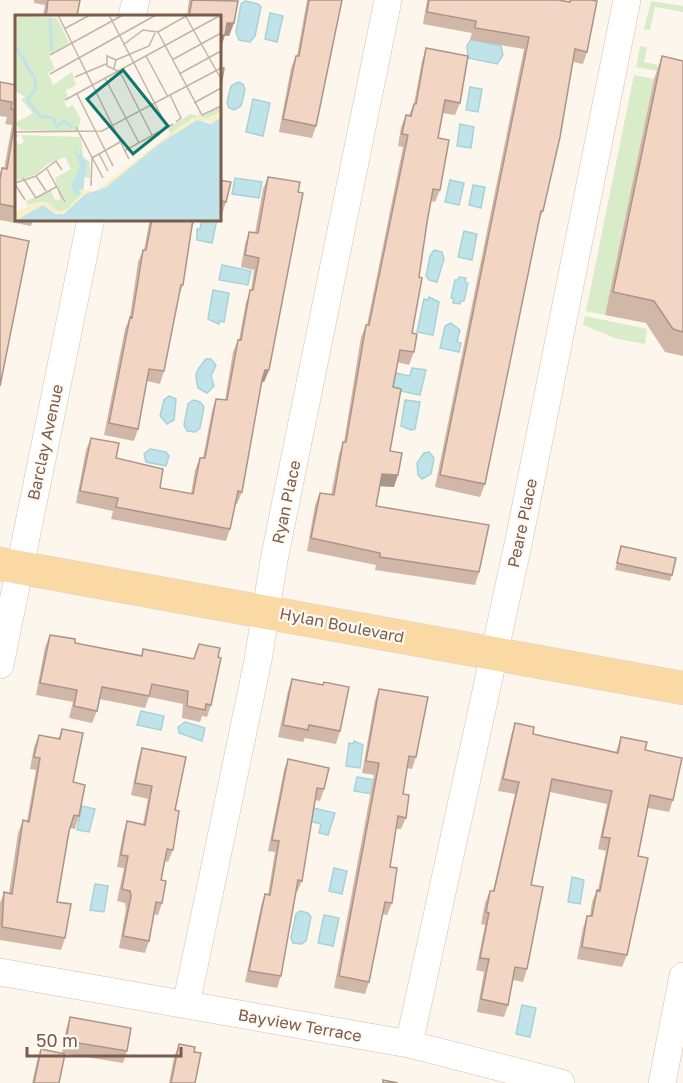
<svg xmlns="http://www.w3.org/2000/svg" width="683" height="1083" viewBox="0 0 683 1083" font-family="'Golos Text',sans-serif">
  <rect width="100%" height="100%" fill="#fdf6ec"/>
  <path fill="#d8ecc9" d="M 651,1 L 683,6 L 683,12 L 655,7 L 650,30 L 644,29 Z
    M 640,46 L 647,47 L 644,62 L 683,70 L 683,76 L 636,67 Z
    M 634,75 L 654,79 L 605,315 L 586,311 Z
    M 585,316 L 647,329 L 645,344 L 618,339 L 583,325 Z"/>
  <path fill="#bfe3e8" stroke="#a5d3da" stroke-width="1.5" d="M 245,1 L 258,4 L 261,7 L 255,36 L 250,42 L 239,40 L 236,32 L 241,4 Z
    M 270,13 L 283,16 L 277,42 L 265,39 Z
    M 471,39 L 501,46 L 503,55 L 497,64 L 468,58 L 467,46 Z
    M 238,82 L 243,84 L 245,90 L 241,106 L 234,110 L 229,108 L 227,102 L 231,86 Z
    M 470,87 L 482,89 L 478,112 L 466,110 Z
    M 253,99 L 270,103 L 263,136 L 246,132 Z
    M 460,124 L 474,127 L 471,148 L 457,146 Z
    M 235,178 L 262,182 L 259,198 L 232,194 Z
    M 450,180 L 464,183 L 459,205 L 445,202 Z
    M 473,185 L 485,187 L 481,208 L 469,205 Z
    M 202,219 L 217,219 L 212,243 L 197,240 L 197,229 L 200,229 Z
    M 464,231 L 477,234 L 472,260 L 458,257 Z
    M 434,250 L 442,252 L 444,259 L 437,282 L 429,280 L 426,276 L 430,256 Z
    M 222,265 L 251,271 L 248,285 L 219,280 Z
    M 459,277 L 466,278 L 465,282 L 468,283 L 464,301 L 461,301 L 460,304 L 453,303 L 454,299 L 451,298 L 455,280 L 458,280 Z
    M 213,290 L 229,293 L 224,322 L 219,321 L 219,324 L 208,319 Z
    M 429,297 L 439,302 L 433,335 L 417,332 L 424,299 L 428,300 Z
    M 451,323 L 460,330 L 457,342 L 461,343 L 459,352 L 440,348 L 445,326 Z
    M 206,359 L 211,359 L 216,365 L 211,376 L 214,386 L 207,393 L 198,388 C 194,371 196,372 206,359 Z
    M 412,368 L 426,370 L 420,395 L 391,389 L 395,373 L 410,376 Z
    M 169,396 L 176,399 L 174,420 L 167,424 L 160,416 L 164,400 Z
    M 193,400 L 200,402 L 204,407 L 200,428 L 195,432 L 187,431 L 184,425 L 188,404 Z
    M 405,400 L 420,402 L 415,429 L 411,430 L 401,426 Z
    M 150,449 L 166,452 L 169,456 L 166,466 L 146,462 L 144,454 Z
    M 429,452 L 434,458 L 431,474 L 422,479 L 418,475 L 417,463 L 424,453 Z
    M 141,711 L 164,716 L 161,730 L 137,725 Z
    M 185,722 L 205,728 L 202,741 L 179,733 L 178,727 Z
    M 354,741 L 363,745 L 360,768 L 346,766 L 349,743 L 353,744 Z
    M 357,777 L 386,782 L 384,796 L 354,791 Z
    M 82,806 L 95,809 L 89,832 L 77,830 Z
    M 309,807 L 335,813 L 328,835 L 319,833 L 321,824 L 306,820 Z
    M 334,868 L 347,871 L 342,894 L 329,891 Z
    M 572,877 L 584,880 L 580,904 L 568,902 Z
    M 95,884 L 108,886 L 104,912 L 90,910 Z
    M 300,911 L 308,913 L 311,917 L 306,941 L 301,944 L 293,943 L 291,938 L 296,914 Z
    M 324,915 L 339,918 L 333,946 L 318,943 Z
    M 522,1005 L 536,1008 L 530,1037 L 516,1034 Z"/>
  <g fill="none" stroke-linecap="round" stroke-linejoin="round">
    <g stroke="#d1beb0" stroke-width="28">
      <path id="minor" d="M 132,16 L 136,0
        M 0,665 L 91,219
        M 0,972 L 409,1044 L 561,1083
        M 186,1005 L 258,660 L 274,560 L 388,0
        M 409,1044 L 519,540 L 627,0
        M 662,1083 L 683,976"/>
    </g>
    <g stroke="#dad1cd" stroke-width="34">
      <path id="major" d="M 0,564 L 683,688"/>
    </g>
    <use href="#minor" stroke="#fff" stroke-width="27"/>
    <use href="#major" stroke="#fbd9a5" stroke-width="33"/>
  </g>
  <path fill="#d1b7a8" d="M 34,0 L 80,0 L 77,16 L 43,16 L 45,5 L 34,3 Z
    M 189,0 L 234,0 L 234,23 L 229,36 L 225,35 L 221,47 L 219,16 L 187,16 Z
    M 307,0 L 342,0 L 316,126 L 312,138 L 279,132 L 291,68 L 296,56 L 297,56 Z
    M 427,0 L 558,0 L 569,2 L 570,0 L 591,0 L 587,52 L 583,64 L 573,62 L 543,211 L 538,223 L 485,484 L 480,497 L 435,487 L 524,49 L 470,40 L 472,33 L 423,24 Z
    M 426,48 L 460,103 L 455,115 L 442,113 L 438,138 L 440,190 L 435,202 L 431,201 L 419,277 L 412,333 L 414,352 L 409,365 L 397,362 L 393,387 L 390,451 L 394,487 L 380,486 L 376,506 L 479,572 L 475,585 L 375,570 L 376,565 L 307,551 L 315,505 L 320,493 L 331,495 L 339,454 L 344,442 L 361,337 L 366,325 L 367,325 L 403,147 L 398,146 L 401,127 L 406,115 L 409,115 L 414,104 L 422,61 Z
    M 662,56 L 683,61 L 683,356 L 665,352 L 646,323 L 605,315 L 654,79 Z
    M 0,82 L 16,85 L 16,219 L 33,219 L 31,226 L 0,220 L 0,174 L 2,168 L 4,169 L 12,125 L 5,124 L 7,117 L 0,116 Z
    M 268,177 L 269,370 L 264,382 L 262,382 L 242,492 L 237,504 L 235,504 L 230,529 L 226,541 L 111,519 L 113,511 L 76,503 L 86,450 L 91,438 L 116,458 L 160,488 L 191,494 L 195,470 L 200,458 L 203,458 L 212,411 L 216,399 L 225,400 L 233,352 L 238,340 L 239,340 L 246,302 L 251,290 L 254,270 L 241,267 L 245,244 L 249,232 L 255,233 L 263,189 Z
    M 219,180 L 226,202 L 222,214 L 219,213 Z
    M 150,219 L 195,219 L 192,228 L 191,228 L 183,285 L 178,297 L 164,371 L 160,384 L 147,381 L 138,429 L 134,441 L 104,435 L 125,329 L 130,317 L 138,262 L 143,250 L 144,250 Z
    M 621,546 L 672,575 L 670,581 L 615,570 Z
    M 50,635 L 75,643 L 141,655 L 143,649 L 193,659 L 199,644 L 211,705 L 207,717 L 202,716 L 200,722 L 182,718 L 183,704 L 149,697 L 145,708 L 99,699 L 97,711 L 92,723 L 69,718 L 73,702 L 36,695 L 45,647 Z
    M 292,679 L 340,731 L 336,744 L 305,738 L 303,742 L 278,737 L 288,691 Z
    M 379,689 L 416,757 L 412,769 L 407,768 L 403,794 L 406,818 L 401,829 L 396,829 L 390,867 L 392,903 L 387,915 L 382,914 L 369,982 L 365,994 L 334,988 L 374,775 L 362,773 L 375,700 Z
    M 515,723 L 533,734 L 616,752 L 621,737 L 645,750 L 673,800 L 669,812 L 648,808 L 638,856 L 627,955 L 622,967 L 577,959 L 583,928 L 587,916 L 590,916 L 592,902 L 597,890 L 598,890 L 606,851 L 598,849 L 607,804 L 550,792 L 531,885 L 527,969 L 523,982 L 513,980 L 508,1005 L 504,1017 L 477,1012 L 484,972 L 476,970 L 485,925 L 481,924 L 485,903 L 490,891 L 493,891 L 515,794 L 498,791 L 511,736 Z
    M 62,729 L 79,816 L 75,829 L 70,828 L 57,902 L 65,938 L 61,950 L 0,940 L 0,903 L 4,892 L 9,893 L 18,833 L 23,820 L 27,821 L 36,770 L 30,769 L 34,747 L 39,735 L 58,739 Z
    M 142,748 L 175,810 L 173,850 L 168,862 L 165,861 L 161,880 L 162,903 L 158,915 L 154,914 L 149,941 L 145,953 L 119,948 L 126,909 L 125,903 L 117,901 L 124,868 L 117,867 L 123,834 L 127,821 L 143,824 L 148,799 L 131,795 L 138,761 Z
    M 288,759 L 324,789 L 320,801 L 315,800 L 302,881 L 297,892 L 296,892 L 281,976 L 277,988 L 245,982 L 261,906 L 265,894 L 268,895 L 275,852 L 268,851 L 284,770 Z
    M 70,1017 L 127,1051 L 123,1063 L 62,1053 L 66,1029 Z
    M 179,1044 L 195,1083 L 169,1083 L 174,1057 Z
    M 41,1049 L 59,1083 L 32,1083 L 37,1061 Z"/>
  <path fill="#aa9588" d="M 227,23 L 234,23 L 229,36 L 223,35 Z
    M 222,35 L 225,35 L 221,47 L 219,47 Z
    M 265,370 L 269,370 L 264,382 L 261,382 Z
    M 382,474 L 398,475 L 394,487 L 378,486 Z"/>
  <path fill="#f3d5c3" stroke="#aa9588" stroke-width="1.5" d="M 48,0 L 80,0 L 77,16 L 46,16 Z
    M 192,0 L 238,1 L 234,23 L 227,23 L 225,35 L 222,35 L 219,52 L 219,16 L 189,16 Z
    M 309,0 L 342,0 L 316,126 L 283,119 L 296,56 L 299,56 Z
    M 429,0 L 558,0 L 570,2 L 570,0 L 591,0 L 597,1 L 587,52 L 575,49 L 560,137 L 543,211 L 541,211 L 485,484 L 440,475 L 529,37 L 475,28 L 476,21 L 427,12 Z
    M 426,48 L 468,56 L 460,103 L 445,100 L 438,138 L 449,140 L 440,190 L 433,189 L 427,222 L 419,277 L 422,278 L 412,333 L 417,334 L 414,352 L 400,350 L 393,387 L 401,389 L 390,451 L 402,453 L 398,475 L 382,474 L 376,506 L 489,525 L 479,572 L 380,557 L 380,553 L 311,538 L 320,493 L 334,495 L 343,442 L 346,442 L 366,325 L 369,325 L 408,135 L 402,134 L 406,115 L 411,116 L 414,104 L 416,104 Z
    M 662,56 L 683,61 L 683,332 L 673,329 L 654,301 L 613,292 Z
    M 219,67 L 224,68 L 219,98 Z
    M 0,82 L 16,85 L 16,110 L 11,109 L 12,102 L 0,100 Z
    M 16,114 L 16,207 L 0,204 L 0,179 L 2,168 L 7,169 Z
    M 268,177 L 300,182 L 298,192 L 303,193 L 269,370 L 265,370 L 262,380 L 242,492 L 238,491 L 230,529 L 116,507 L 118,498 L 80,491 L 91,438 L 119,443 L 116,458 L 163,469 L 160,488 L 193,494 L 200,458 L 205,458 L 216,399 L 227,400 L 238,340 L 241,340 L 250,290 L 253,290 L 259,258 L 245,255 L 249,232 L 258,233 Z
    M 219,180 L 231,182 L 226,202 L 219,200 Z
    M 152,219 L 193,219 L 183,285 L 181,285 L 164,371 L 149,369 L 138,429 L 109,423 L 130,317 L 132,318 L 143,250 L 146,250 Z
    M 0,235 L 29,241 L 0,386 Z
    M 621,546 L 676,558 L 672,575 L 617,563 Z
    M 50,635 L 75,639 L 75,643 L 142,656 L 143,649 L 194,659 L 199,644 L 220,648 L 218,657 L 221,658 L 211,705 L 206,704 L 205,710 L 187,706 L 188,691 L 152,684 L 149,696 L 102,687 L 97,711 L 74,706 L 77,690 L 40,683 Z
    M 292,679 L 323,685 L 324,682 L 349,687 L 340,731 L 309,725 L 308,730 L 283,725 Z
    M 379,689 L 428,697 L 416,757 L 409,756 L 403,794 L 409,795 L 406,818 L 398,816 L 390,867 L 397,868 L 392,903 L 385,902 L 369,982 L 339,976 L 379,763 L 366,761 Z
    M 515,723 L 534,727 L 533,734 L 618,753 L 621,737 L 647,742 L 645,750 L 682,758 L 673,800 L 650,795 L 638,856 L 648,858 L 627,955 L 582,947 L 587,916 L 592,916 L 597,890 L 600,891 L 610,838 L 602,837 L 612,791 L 552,779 L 531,885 L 543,887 L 527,969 L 515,967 L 508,1005 L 481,999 L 489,959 L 480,958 L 489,913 L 486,912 L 490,891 L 494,891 L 519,782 L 503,779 Z
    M 62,729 L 83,733 L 73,782 L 85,785 L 79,816 L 74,815 L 69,831 L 57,902 L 71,904 L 65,938 L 2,927 L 4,892 L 12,894 L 23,820 L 29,822 L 40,758 L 34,757 L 39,735 L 60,739 Z
    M 142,748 L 186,757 L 175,810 L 179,811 L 173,850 L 167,849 L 161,880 L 166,881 L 162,903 L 156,902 L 149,941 L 123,936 L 131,896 L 130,891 L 122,889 L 128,856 L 121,855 L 127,821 L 145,825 L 152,786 L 135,783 Z
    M 288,759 L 329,768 L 324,789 L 317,788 L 302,881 L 298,880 L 281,976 L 249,971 L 265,894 L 270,895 L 279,841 L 272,840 Z
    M 70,1017 L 131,1028 L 127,1051 L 66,1041 Z
    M 179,1044 L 195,1047 L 194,1052 L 201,1053 L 195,1083 L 171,1083 Z
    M 41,1049 L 65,1054 L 59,1083 L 34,1083 Z
    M 383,1080 L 398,1083 L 383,1083 Z"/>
  <g text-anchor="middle" stroke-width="4.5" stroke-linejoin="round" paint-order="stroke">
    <g font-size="16" fill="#7a5c4d" stroke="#fffaf3">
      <text transform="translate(45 442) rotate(-78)" y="6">Barclay Avenue</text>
      <text transform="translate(286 502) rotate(-78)" y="6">Ryan Place</text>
      <text transform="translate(522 523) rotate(-78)" y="6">Peare Place</text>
      <text transform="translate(342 625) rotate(11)" y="6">Hylan Boulevard</text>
      <text transform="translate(300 1025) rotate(10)" y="6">Bayview Terrace</text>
    </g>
  </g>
  <g transform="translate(15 15)">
    <rect width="206" height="206" fill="#fdf6ec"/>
    <path d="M 0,0 L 42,3 L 54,28 L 34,40 L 40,54 L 33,58 L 38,70 L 57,57 L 61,70 L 51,75 L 53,83 L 49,85 L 52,93 L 58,90 L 66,105 L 62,117 L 5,115 L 0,108 L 18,98 L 6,85 L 10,82 L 0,76 ZM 205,92 L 205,97 L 195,103 L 189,106 L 178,103 L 156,121 L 153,113 L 175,99 L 184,101 L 183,95 L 186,101 ZM 0,120 L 5,120 L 0,123 L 4,130 L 9,127 L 6,120 L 66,122 L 68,142 L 75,147 L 75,163 L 69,162 L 69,176 L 54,193 L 45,197 L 24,187 L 13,190 L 11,186 L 36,175 L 39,184 L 45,185 L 40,163 L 56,154 L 50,142 L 31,150 L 22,159 L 0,166 Z" fill="#d8ecc9"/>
    <path d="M 205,97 L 205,103 L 198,108 L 186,104 L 90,173 L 83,177 L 70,179 L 49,199 L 40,199 L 28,190 L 0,205 L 0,197 L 24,187 L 32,187 L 42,197 L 51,195 L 66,179 L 62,175 L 81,176 L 165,111 L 185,100 L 190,104 Z" fill="#fcefc7"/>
    <path d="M 205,103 L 205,205 L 1,205 L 28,190 L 40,199 L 49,199 L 70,179 L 90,173 L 144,129 L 182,105 L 196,109 ZM 62,126 L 61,138 L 65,140 L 65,135 L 72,150 L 68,173 L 63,175 L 67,179 L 61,180 L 56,173 L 65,150 L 60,136 Z" fill="#bfe3e8"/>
    <path fill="none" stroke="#bfe3e8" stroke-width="3" d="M 35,3 L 37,36M 0,31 L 19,62 L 21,73 L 12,86M 12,85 L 25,101 L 38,103 L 42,112 L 49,106 L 57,113"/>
    <path fill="none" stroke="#c5b3a7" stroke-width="1.5" d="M 43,0 L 114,144M 94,0 L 152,112M 170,0 L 206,64M 49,14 L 75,0M 143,17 L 187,100 L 206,91M 108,30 L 128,15 L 143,17 L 173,0M 35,40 L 108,0M 131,41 L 153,82M 101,45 L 134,31 L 140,18M 157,45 L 206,18M 99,53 L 101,45 L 92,41 L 92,51 L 105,57 L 137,120M 35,59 L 141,0M 164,59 L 206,36M 60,62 L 91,49M 90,63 L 124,128M 62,79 L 98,151M 155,80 L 166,103 L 161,107M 50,85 L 206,0M 179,88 L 206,73M 61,112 L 88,163M 0,117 L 87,116 L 206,53M 109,136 L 158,109M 84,139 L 93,156M 77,143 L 105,127M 32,154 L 50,187M 21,161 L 31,176M 8,163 L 21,183 L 41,172M 0,168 L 21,161 L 41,146 L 47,155M 0,169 L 10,185M 76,171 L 77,143"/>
    <path fill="#0f766e" fill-opacity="0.15" stroke="#0f766e" stroke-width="3" d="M 108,55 L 153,111 L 118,139 L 72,84 Z"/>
    <rect width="206" height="206" fill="none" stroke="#7a5c4d" stroke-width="3"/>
  </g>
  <path d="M27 1047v9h154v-9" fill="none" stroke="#7a5c4d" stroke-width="3"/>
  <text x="36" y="1047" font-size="18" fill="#7a5c4d" stroke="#fffaf3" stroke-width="4.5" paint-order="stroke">50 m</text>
</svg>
